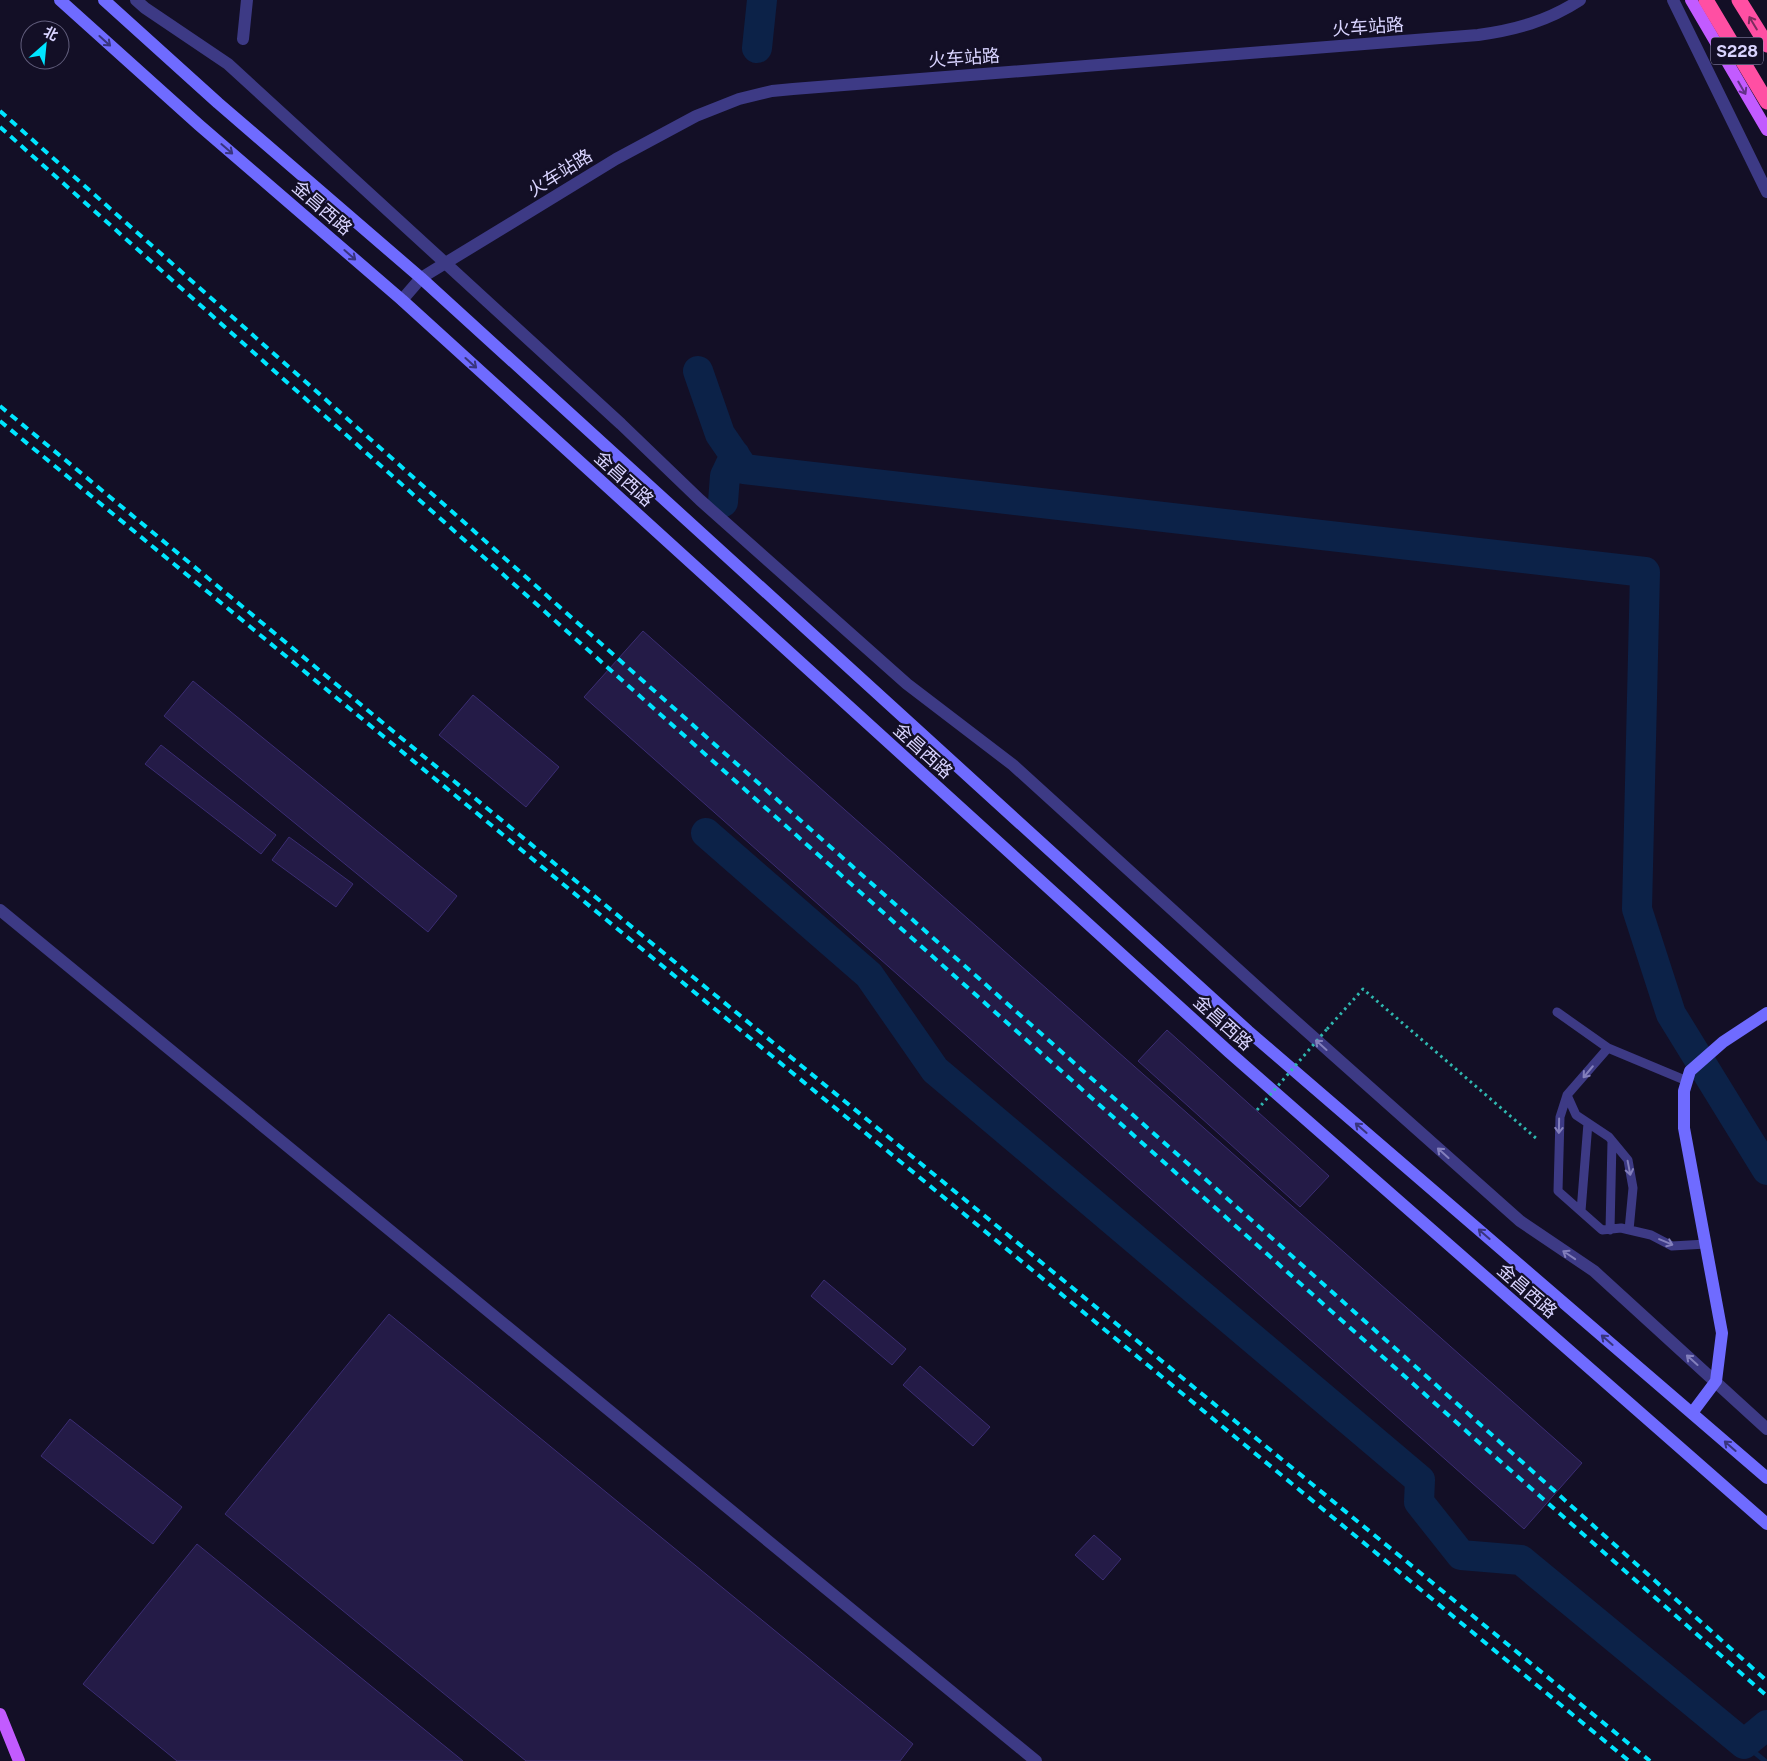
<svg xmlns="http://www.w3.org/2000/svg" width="1767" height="1761" viewBox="0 0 1767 1761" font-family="'Public Sans','Noto Sans SC',sans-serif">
  <rect width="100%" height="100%" fill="#130f26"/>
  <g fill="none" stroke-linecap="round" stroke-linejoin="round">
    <path stroke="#0c2248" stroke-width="5" d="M 1744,1744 L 1765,1761"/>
    <path stroke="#0c2248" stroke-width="30" d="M 757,48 L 762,0
      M 698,371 L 720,434 L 744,469 L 1645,572 L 1637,909 L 1671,1014 L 1767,1170
      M 723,502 L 725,476 L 735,455
      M 706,833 L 869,975 L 935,1070 L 1420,1480 L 1419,1502 L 1461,1555 L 1521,1560 L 1744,1744 L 1767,1725"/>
  </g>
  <path fill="#241b47" stroke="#3b2d73" d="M 643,631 L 1582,1463 L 1524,1529 L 584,697 Z
    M 193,681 L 457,896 L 428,932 L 164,716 Z
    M 473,695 L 559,767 L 526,807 L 439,735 Z
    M 161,745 L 276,835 L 261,854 L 145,764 Z
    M 289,837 L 353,884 L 336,907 L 272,860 Z
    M 1167,1030 L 1329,1176 L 1300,1207 L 1138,1061 Z
    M 824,1280 L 906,1349 L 892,1365 L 811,1296 Z
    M 389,1314 L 913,1744 L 900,1761 L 526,1761 L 225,1514 Z
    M 920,1366 L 990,1427 L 973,1446 L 903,1385 Z
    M 70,1419 L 182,1507 L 153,1544 L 41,1456 Z
    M 1094,1535 L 1121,1559 L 1103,1580 L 1075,1555 Z
    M 197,1544 L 463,1761 L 177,1761 L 83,1684 Z"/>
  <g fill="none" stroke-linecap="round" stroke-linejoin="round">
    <path stroke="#2fb8b0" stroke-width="3" stroke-dasharray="2.5 4" stroke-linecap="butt" d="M 1327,1029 L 1363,989 L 1537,1139"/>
    <path stroke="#3d3a85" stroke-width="9" d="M 1557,1012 L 1608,1048 L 1687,1081
      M 1608,1048 L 1567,1095 L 1560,1117 L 1558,1191 L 1602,1230 L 1621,1228 L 1651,1235 L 1672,1246 L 1706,1244
      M 1567,1095 L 1576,1115 L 1609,1137 L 1628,1160 L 1633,1188 L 1629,1230
      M 1581,1211 L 1588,1123
      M 1610,1230 L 1612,1141"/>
    <path stroke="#3d3a85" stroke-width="12" d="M 136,0 L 145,8 L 228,64 L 621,424 L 700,500 L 907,684 L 1013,765 L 1275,1003 L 1520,1221 L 1594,1271 L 1767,1429
      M 1673,0 L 1767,192
      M 243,39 L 247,0
      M 402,300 L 421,278 L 616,159 L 696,116 L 739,99 L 772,91 L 793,89 L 1478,35 C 1515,30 1548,21 1580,0
      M 0,910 L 1036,1761"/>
    <path stroke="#6f6bff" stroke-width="12" d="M 60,0 L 199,125 L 402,300 L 1229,1052 L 1767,1524
      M 104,0 L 218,103 L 421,278 L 1248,1031 L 1767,1478
      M 1692,1413 L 1716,1381 L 1722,1333 L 1684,1128 L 1684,1091 L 1690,1071 L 1723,1042 L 1767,1013"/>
    <path stroke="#c25bff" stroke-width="12" d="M 1691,0 L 1767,130
      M 0,1714 L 19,1761"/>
    <path stroke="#ff4fa3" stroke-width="15" d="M 1706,0 L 1767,102
      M 1739,0 L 1767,45"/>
    <path stroke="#00e5ff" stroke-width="4" stroke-dasharray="8 6" stroke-linecap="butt" d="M 0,111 L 1283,1248 L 1767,1681
      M 0,127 L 1474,1438 L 1767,1696
      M 0,406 L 394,732 L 1650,1761
      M 0,421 L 1629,1761"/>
    <path stroke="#2fb8b0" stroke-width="3" stroke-dasharray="2.5 4" stroke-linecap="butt" d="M 1257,1110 L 1327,1029"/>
  </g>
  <defs><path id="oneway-shaft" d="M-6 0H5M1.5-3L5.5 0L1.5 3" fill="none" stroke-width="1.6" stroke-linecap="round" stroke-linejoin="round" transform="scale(1.25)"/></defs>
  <use stroke="#7d2c5e" href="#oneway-shaft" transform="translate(1753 23) rotate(-121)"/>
  <g stroke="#38347d">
    <use href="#oneway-shaft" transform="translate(105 41) rotate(42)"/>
    <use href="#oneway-shaft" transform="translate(227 149) rotate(41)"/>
    <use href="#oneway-shaft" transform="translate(350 255) rotate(41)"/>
    <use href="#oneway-shaft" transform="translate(471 363) rotate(42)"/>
    <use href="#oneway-shaft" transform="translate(1361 1128) rotate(-139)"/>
    <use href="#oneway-shaft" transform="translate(1484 1234) rotate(-139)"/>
    <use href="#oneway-shaft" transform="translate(1607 1340) rotate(-139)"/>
    <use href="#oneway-shaft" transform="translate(1730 1446) rotate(-139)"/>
  </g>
  <use stroke="#623188" href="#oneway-shaft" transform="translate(1742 88) rotate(60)"/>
  <g stroke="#837fbc">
    <use href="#oneway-shaft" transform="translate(1321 1045) rotate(-138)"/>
    <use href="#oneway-shaft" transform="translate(1588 1072) rotate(130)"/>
    <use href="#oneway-shaft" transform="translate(1559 1126) rotate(91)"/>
    <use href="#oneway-shaft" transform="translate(1443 1153) rotate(-138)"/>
    <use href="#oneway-shaft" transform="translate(1629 1168) rotate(79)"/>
    <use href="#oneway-shaft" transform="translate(1666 1242) rotate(23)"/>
    <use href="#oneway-shaft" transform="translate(1569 1255) rotate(-146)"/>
    <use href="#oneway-shaft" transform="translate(1692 1360) rotate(-138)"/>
  </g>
  <g text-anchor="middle" stroke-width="4.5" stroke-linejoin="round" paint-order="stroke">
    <rect fill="#130f26" stroke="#9e99be" stroke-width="1" x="1711" y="37.5" width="52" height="27" rx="4"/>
    <g font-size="16" font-weight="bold" fill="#d9d4ff">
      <text x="1737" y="57">S228</text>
    </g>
    <g font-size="18" fill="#d9d4ff" stroke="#130f26">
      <text transform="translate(1368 27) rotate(-4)" y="6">火车站路</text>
      <text transform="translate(964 58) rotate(-4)" y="6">火车站路</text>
      <text transform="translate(560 173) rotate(-32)" y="6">火车站路</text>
      <text transform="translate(322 208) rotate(41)" y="6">金昌西路</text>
      <text transform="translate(624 479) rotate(42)" y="6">金昌西路</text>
      <text transform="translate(923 751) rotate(42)" y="6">金昌西路</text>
      <text transform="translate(1223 1023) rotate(42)" y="6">金昌西路</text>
      <text transform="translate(1527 1291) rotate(41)" y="6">金昌西路</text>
    </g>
  </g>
  <g transform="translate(45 45) rotate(27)"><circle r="24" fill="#130f26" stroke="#625e7d"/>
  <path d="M0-4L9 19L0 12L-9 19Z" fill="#00e5ff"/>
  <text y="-8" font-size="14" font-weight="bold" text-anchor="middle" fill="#d9d4ff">北</text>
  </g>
</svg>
